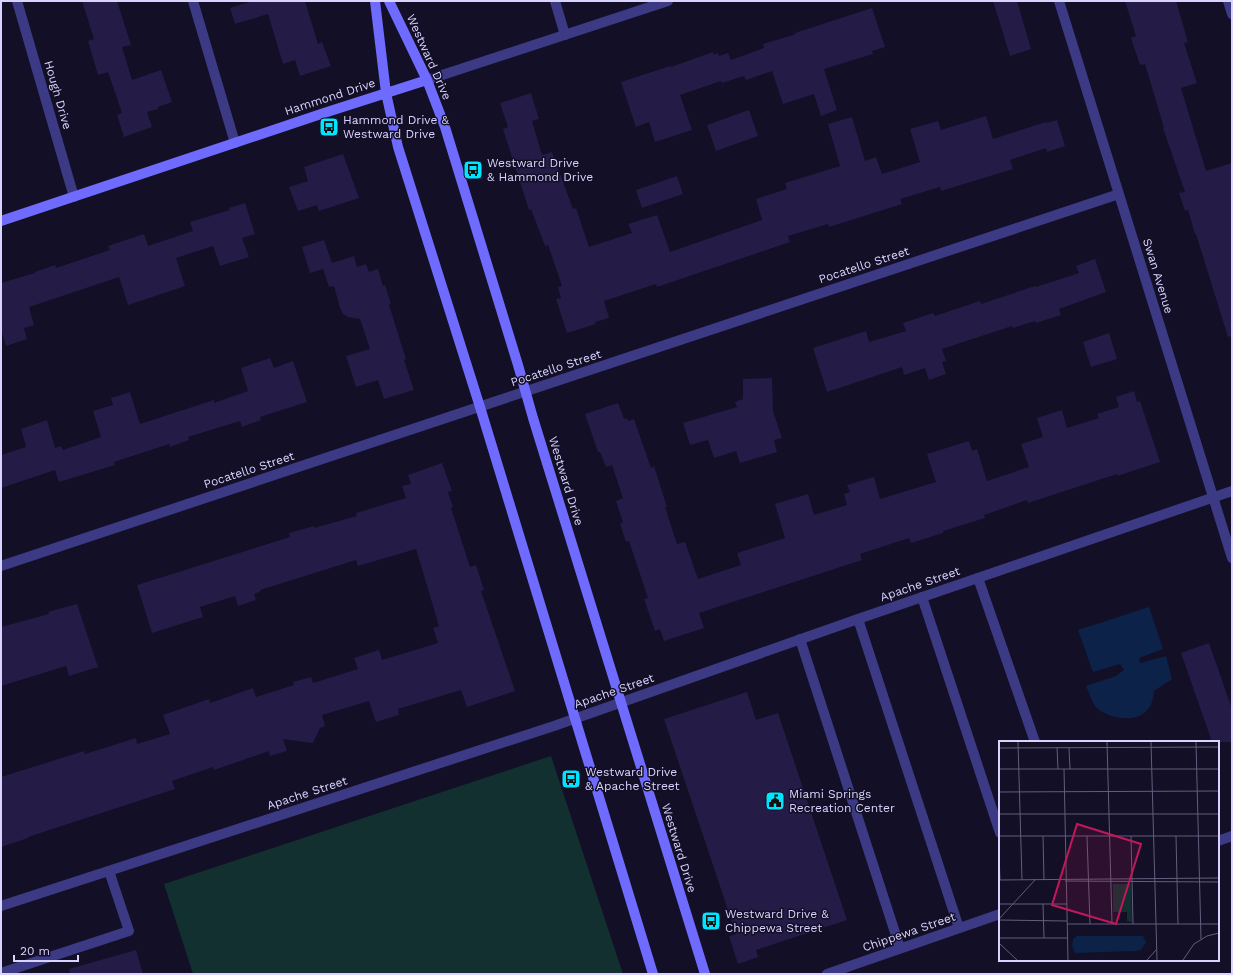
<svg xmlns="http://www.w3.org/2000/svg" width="1233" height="975" viewBox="0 0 1233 975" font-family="'Work Sans',sans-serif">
  <rect width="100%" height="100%" fill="#130f26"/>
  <path fill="#12302f" d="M 551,756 L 623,974 L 193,974 L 164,884 Z"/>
  <path fill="#0c2248" d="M 1149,607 L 1163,649 L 1139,658 L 1140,663 L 1166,656 L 1172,679 L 1154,691 C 1153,699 1152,706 1146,711 C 1135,724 1105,718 1095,706 C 1091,700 1089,692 1086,686 L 1116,676 L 1124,670 L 1120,664 L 1093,672 L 1078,630 Z"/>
  <path fill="#241b47" d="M 82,1 L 117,1 L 131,45 L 122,47 L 132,80 L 161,70 L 172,102 L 158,107 L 158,109 L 147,112 L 152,127 L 124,137 L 117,115 L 122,113 L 108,72 L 98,75 L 88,41 L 94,39 Z
    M 252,1 L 305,1 L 318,44 L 322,42 L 331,66 L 300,76 L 295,60 L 283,64 L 268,14 L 235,24 L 230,8 Z
    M 993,1 L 1017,1 L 1031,49 L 1010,56 Z
    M 1125,1 L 1176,1 L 1188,42 L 1184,43 L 1197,83 L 1181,88 L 1206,171 L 1232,163 L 1232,336 L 1228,337 L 1196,234 L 1195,234 L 1188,210 L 1185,211 L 1179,193 L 1185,192 L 1163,128 L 1164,128 L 1145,64 L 1140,65 L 1131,38 L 1136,36 Z
    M 872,8 L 885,47 L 872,51 L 873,54 L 824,69 L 837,110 L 821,116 L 814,94 L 783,104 L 772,71 L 746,80 L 744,76 L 722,83 L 721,81 L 680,95 L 692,130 L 655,142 L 649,122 L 636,127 L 621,82 L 670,66 L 671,67 L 713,52 L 713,55 L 718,53 L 719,56 L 728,53 L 731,60 L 764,48 L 763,44 L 796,34 L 795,33 Z
    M 531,93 L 539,119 L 532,121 L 542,155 L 552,152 L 573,209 L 576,208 L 589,247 L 632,233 L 628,224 L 657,215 L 670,252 L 762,220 L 756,199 L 787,189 L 785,183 L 840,166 L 828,124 L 852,117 L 865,161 L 876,157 L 882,174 L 920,162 L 910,129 L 938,121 L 941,130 L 986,116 L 993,139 L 1046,122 L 1047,123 L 1057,120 L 1065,146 L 1047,152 L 1046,148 L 1010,160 L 1013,169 L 941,191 L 940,187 L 900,199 L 902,204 L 829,227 L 828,224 L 788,236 L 790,242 L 657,287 L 656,284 L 604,301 L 609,318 L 595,322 L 596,324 L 567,333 L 556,299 L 561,298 L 558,287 L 562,286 L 548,245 L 545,246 L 531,209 L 529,210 L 503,129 L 508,127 L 500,103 Z
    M 749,110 L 758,136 L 716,151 L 707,125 Z
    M 343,154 L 359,198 L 319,211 L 317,205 L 298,211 L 289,187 L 308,181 L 304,167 Z
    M 677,176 L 683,194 L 642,208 L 636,190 Z
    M 245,203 L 255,234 L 242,238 L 249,257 L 220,266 L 213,246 L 176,258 L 185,286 L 128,305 L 119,277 L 29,307 L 34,325 L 24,328 L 27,339 L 6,346 L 1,329 L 1,283 L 35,273 L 35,272 L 55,265 L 56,268 L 110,250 L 108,246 L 144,234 L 148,246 L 193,231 L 190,222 L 230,210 L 229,208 Z
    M 324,240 L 332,263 L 354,256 L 357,267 L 366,264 L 369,272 L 378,269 L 383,286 L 385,285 L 391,304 L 389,305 L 406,359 L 404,360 L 414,390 L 384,399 L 378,380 L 356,387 L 346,356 L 370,349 L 360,319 L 348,317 L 343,314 L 340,308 L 334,286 L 329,287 L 323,269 L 310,273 L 302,247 Z
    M 1095,259 L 1106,292 L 1059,309 L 1061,315 L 1036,323 L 1035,321 L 1013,328 L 1012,326 L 942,349 L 946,361 L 942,362 L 946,374 L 929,380 L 925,368 L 904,375 L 902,367 L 827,392 L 813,348 L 866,331 L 869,342 L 906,331 L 903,323 L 933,313 L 935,316 L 980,301 L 981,304 L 1035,286 L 1036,287 L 1079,273 L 1076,266 Z
    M 1109,333 L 1117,359 L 1091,367 L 1083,342 Z
    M 270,358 L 274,368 L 293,361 L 307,402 L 260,417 L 261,420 L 242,427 L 240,421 L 188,437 L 189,440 L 170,447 L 169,444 L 114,462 L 115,465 L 59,482 L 55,470 L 1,488 L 1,455 L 26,447 L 21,429 L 47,420 L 55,448 L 61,446 L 63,450 L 101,437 L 93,411 L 113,405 L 111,398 L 130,392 L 140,424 L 214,400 L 214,403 L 248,391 L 241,368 Z
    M 772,378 L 773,411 L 782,438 L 774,440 L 777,452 L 740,463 L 736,451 L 714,458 L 708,440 L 690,445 L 683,423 L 737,407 L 735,402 L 743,399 L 743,379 Z
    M 1134,391 L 1137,402 L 1140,401 L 1160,462 L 1117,476 L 1117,474 L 1028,503 L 1027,500 L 984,515 L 985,518 L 943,531 L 943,533 L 911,543 L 909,538 L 860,554 L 862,560 L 699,613 L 704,628 L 664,641 L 660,629 L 655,631 L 644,599 L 648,598 L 629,541 L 626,542 L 620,524 L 623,522 L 616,501 L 623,498 L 612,465 L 606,467 L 600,452 L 598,452 L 585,414 L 618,403 L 624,419 L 627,418 L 628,421 L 634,419 L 651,468 L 654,466 L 667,507 L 665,507 L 677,544 L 685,542 L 698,579 L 741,565 L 737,553 L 785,538 L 775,504 L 808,494 L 814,515 L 847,505 L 844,494 L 850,492 L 847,485 L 874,477 L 880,499 L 936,482 L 927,454 L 969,441 L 972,451 L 977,449 L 987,481 L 1029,467 L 1021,444 L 1043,437 L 1037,418 L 1062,410 L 1067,428 L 1099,418 L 1097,414 L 1119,407 L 1116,397 Z
    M 442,463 L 452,491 L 448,492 L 453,507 L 451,508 L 470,567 L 476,565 L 484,590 L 481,591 L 515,691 L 467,707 L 461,690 L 398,709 L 399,715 L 376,722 L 369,701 L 322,715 L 325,726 L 320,728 L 313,743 L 283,739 L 287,751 L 270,756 L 269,751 L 214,770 L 213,767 L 172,781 L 175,789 L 28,837 L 28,838 L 1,847 L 1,777 L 84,751 L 85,754 L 136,738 L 137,744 L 170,734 L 163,715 L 209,699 L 210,703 L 253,688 L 256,697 L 294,685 L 293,682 L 311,677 L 313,683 L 358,669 L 354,658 L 379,650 L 382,660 L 438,643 L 433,628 L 439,626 L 416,549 L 358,566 L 356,560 L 260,590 L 261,591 L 254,594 L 256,600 L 238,606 L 235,596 L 200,607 L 203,617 L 152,633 L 137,585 L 290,537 L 289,533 L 314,526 L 314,528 L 357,516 L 356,513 L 406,498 L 402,486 L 411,484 L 408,475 Z
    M 77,604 L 98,667 L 69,676 L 66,666 L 1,686 L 1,627 L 49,614 L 48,612 Z
    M 1209,643 L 1232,709 L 1232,742 L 1212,742 L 1181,653 Z
    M 747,692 L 756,720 L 778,713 L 847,920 L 756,950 L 758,957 L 738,964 L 729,936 L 736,934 L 664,719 Z
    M 136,950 L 143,974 L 70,974 L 69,969 Z"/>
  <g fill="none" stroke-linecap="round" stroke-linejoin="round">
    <path stroke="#3d3a85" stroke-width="10" d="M 193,1 L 235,143
      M 555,1 L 565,35
      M 1228,1 L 1232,14
      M 978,578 L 1035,742
      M 922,597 L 1000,833
      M 858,619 L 959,928
      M 800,639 L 900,948
      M 1,973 L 129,931 L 109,871"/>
    <path stroke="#3d3a85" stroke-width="10" d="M 17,1 L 74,197
      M 1059,1 L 1232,558
      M 427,80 L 668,1
      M 1,566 L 1119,194
      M 1218,841 L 1232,836
      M 1,906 L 554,726 L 858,619 L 1232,491
      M 827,974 L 1000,914"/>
    <path stroke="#6f6bff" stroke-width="10" d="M 375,1 L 386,93 L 398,147 L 480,407 L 653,974
      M 389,1 L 427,80 L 445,127 L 518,365 L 533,418 L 705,974
      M 1,221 L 324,113 L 427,80"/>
  </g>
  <defs>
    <g id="bus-square" transform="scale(1)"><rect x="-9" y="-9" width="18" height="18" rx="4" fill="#00e5ff" stroke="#130f26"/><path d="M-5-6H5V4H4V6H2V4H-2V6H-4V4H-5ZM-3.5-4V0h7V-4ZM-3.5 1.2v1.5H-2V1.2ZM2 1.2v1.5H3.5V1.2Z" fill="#111"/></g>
    <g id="civic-square" transform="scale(1)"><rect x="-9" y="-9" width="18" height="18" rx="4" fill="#00e5ff" stroke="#130f26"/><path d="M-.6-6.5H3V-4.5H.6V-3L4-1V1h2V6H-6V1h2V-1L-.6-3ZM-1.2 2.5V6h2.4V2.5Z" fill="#111"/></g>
  </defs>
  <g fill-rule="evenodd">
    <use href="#bus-square" x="329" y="127"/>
    <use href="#bus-square" x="473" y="170"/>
    <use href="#bus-square" x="571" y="779"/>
    <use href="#civic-square" x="775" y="801"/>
    <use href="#bus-square" x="711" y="921"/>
  </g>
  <g text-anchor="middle" stroke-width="3" stroke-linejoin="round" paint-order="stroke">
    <g font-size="12" fill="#d9d4ff" stroke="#130f26">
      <text transform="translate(429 57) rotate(66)" y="4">Westward Drive</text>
      <text transform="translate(58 95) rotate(74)" y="4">Hough Drive</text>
      <text transform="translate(330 97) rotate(-18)" y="4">Hammond Drive</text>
      <text transform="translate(864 265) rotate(-18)" y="4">Pocatello Street</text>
      <text transform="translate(1158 276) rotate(73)" y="4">Swan Avenue</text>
      <text transform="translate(556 368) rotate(-18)" y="4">Pocatello Street</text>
      <text transform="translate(249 470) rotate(-18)" y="4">Pocatello Street</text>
      <text transform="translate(566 481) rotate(73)" y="4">Westward Drive</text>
      <text transform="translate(920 584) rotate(-19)" y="4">Apache Street</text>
      <text transform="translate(614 691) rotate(-19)" y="4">Apache Street</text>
      <text transform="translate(307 793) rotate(-18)" y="4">Apache Street</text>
      <text transform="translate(679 848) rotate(73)" y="4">Westward Drive</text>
      <text transform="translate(909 932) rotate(-19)" y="4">Chippewa Street</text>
    </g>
    <g font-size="12" fill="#d9d4ff" stroke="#130f26" text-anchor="start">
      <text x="343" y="124">Hammond Drive &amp;<tspan x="343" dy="14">Westward Drive</tspan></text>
      <text x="487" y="167">Westward Drive<tspan x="487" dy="14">&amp; Hammond Drive</tspan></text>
      <text x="585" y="776">Westward Drive<tspan x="585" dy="14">&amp; Apache Street</tspan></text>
      <text x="789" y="798">Miami Springs<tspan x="789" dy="14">Recreation Center</tspan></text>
      <text x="725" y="918">Westward Drive &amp;<tspan x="725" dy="14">Chippewa Street</tspan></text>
    </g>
  </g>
  <g transform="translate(999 741)">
    <rect width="220" height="220" fill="#130f26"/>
    <path d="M 114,143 L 132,143 L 133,181 L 128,180 L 128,171 L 114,171 Z" fill="#12302f"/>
    <path d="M 78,195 L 144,195 L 147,201 L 142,209 L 137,210 L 76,212 L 73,205 L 74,198 Z" fill="#0c2248"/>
    <path fill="none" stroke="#625e7d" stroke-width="1" d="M 19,1 L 23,139M 108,1 L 113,183M 152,1 L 158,219M 197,1 L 202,198M 58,6 L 59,28M 0,7 L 220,6M 70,7 L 71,28M 0,28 L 220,28M 65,28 L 69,219M 0,51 L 220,50M 0,73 L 220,73M 0,95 L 220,95M 44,95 L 45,139M 88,95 L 91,183M 132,95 L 134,183M 177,95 L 179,183M 0,113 L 1,139M 0,139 L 220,137M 66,140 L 220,141M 0,163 L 68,163M 44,163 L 45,197M 0,178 L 36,139M 0,179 L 68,180M 68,183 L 220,183M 0,197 L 69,197M 0,202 L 18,219M 148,219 L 157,209M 184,219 L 195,203 L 208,195 L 220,192"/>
    <path fill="#c2185b" fill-opacity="0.15" stroke="#c2185b" stroke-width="2" d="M 78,83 L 142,103 L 117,183 L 53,164 Z"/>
    <rect width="220" height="220" fill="none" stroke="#d9d4ff" stroke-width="2"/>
  </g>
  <rect width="1233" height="975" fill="none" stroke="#d9d4ff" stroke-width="4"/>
  <path d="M14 955v6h64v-6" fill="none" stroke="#d9d4ff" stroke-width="2"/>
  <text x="20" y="955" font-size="12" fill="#d9d4ff" stroke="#130f26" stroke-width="3" paint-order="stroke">20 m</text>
</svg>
